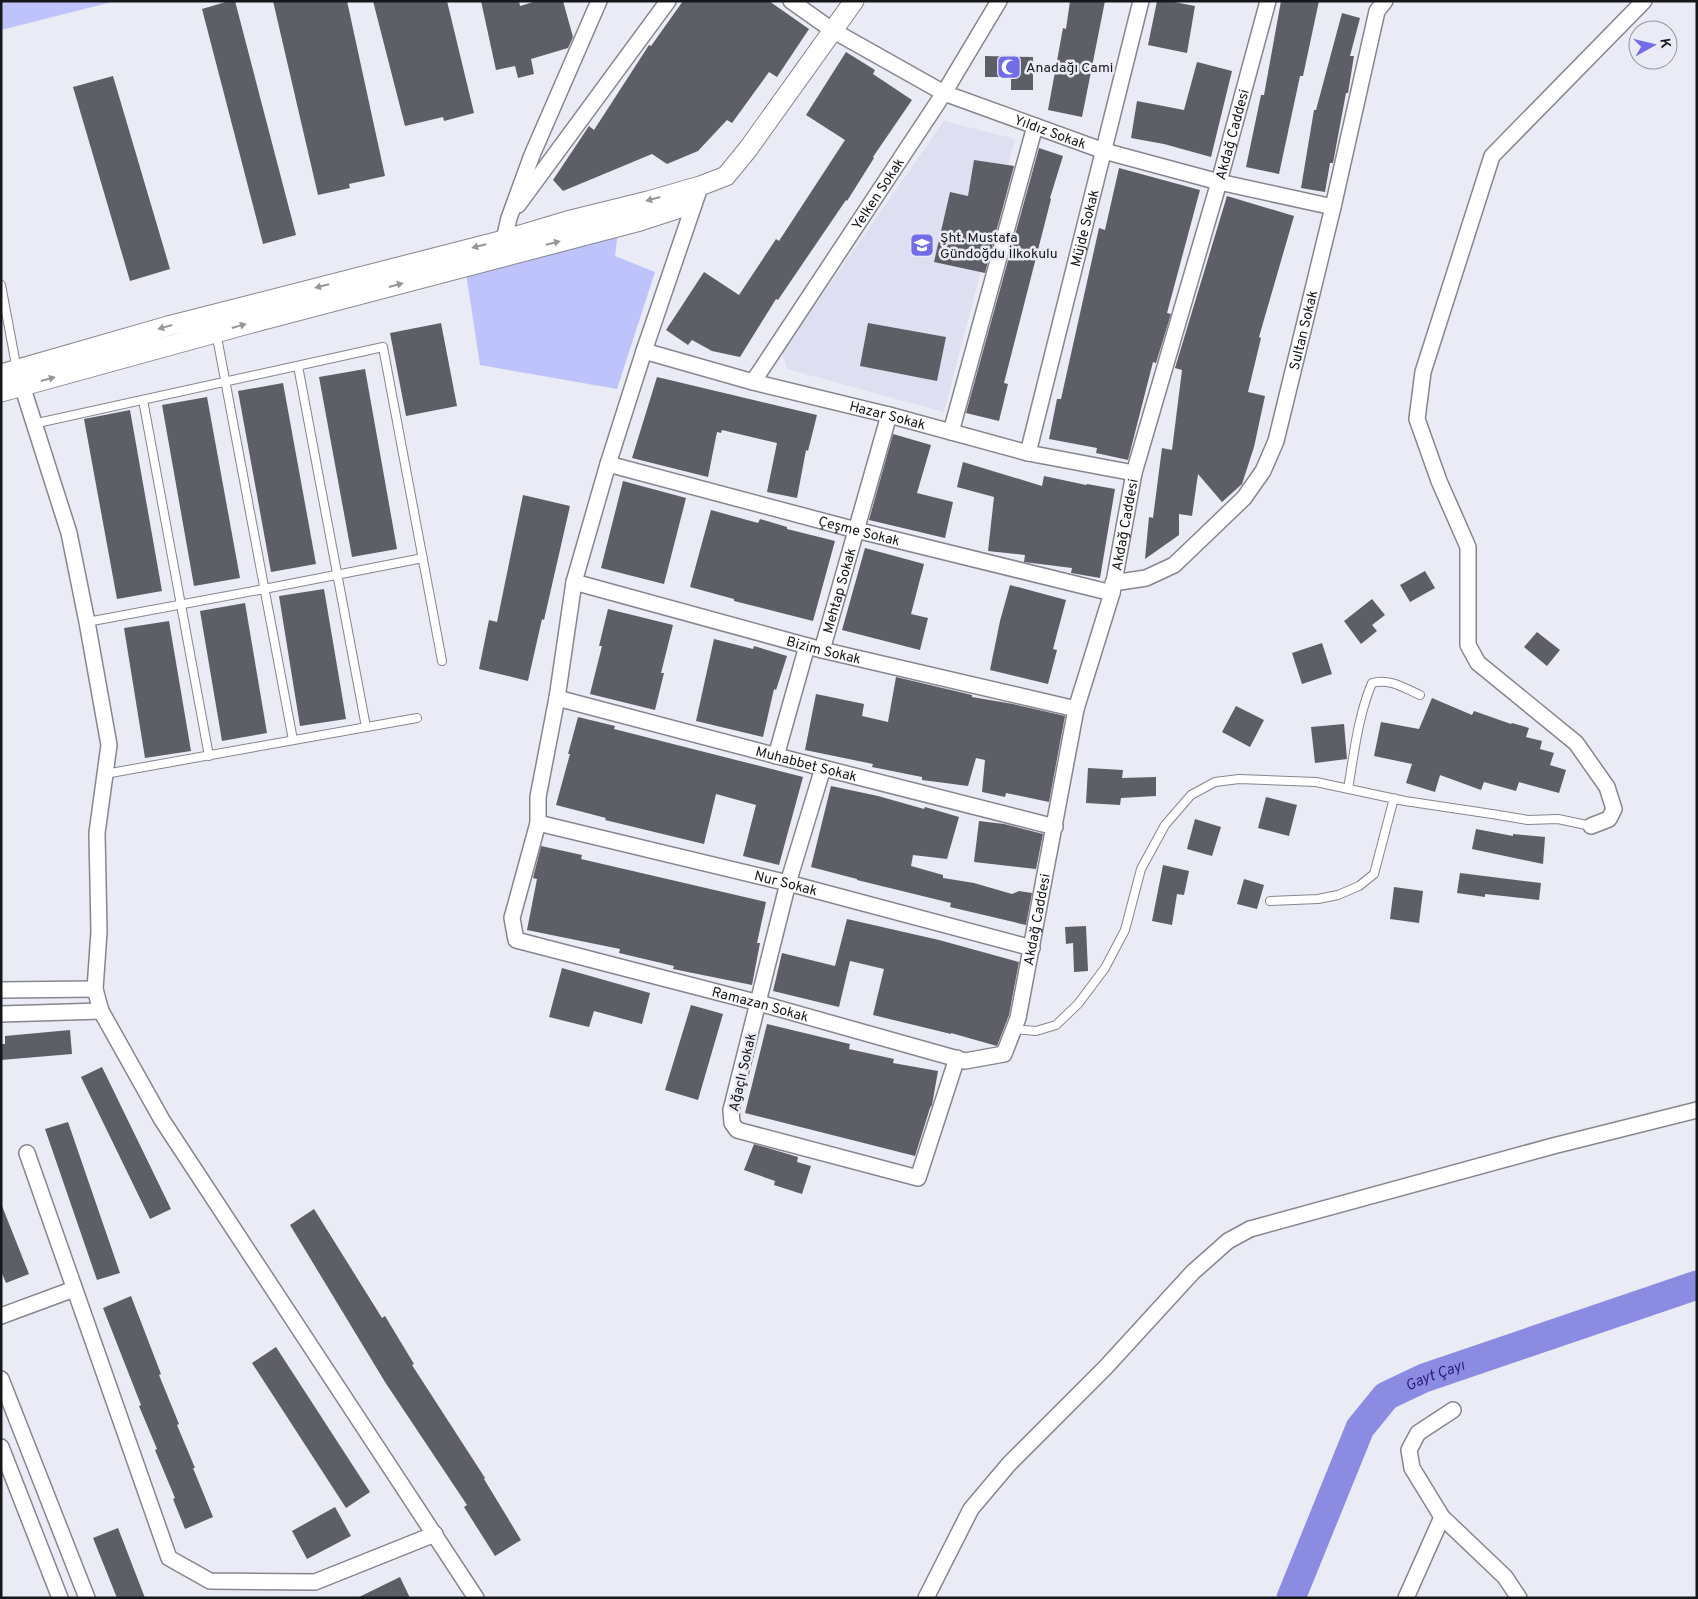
<svg xmlns="http://www.w3.org/2000/svg" width="1698" height="1599" viewBox="0 0 1698 1599" font-family="Overpass,sans-serif">
  <rect width="100%" height="100%" fill="#eaebf4"/>
  <path fill="#dedff0" d="M 944,121 L 1015,139 L 944,412 L 787,369 L 782,352 Z"/>
  <path fill="#bfc3fb" d="M 1,1 L 116,1 L 1,30 Z
    M 618,232 L 615,256 L 655,272 L 617,389 L 480,365 L 466,273 Z"/>
  <g fill="none" stroke-linecap="round" stroke-linejoin="round">
    <path stroke="#8a8be1" stroke-width="29" id="s1" d="M 1291,1598 L 1360,1428 L 1386,1396 L 1424,1378 L 1697,1285"/>
  </g>
  <path fill="#5d5e66" d="M 229,1 L 235,1 L 296,235 L 263,244 L 202,9 Z
    M 273,1 L 347,1 L 385,176 L 349,184 L 350,188 L 318,195 Z
    M 373,1 L 447,1 L 474,113 L 444,121 L 443,117 L 405,126 Z
    M 481,1 L 519,1 L 520,6 L 537,1 L 563,1 L 573,37 L 568,48 L 531,59 L 534,74 L 518,78 L 515,66 L 496,70 Z
    M 683,1 L 769,1 L 809,29 L 777,77 L 769,72 L 732,123 L 727,120 L 698,151 L 667,164 L 652,154 L 563,191 L 553,180 L 589,126 L 594,130 L 649,45 L 651,46 Z
    M 1070,1 L 1105,1 L 1082,117 L 1048,110 L 1063,28 L 1066,29 Z
    M 1157,1 L 1169,1 L 1195,6 L 1187,53 L 1148,45 Z
    M 1281,1 L 1319,1 L 1303,76 L 1300,76 L 1279,174 L 1246,167 L 1261,95 L 1264,95 Z
    M 1342,13 L 1360,18 L 1350,56 L 1354,56 L 1348,93 L 1346,93 L 1333,163 L 1330,163 L 1325,192 L 1301,188 L 1314,110 L 1316,110 Z
    M 846,52 L 875,70 L 873,74 L 912,100 L 873,157 L 874,158 L 847,201 L 846,200 L 778,300 L 776,299 L 740,357 L 712,351 L 692,340 L 688,345 L 666,330 L 704,272 L 739,295 L 776,239 L 779,241 L 845,140 L 806,115 Z
    M 985,56 L 1033,57 L 1033,90 L 1011,90 L 1011,77 L 985,77 Z
    M 1197,62 L 1232,71 L 1211,157 L 1164,144 L 1131,138 L 1137,101 L 1184,110 Z
    M 113,76 L 170,269 L 130,281 L 73,87 Z
    M 1039,148 L 1063,156 L 1050,198 L 1051,199 L 1004,383 L 1008,384 L 999,421 L 966,413 Z
    M 974,160 L 1014,166 L 985,273 L 934,262 L 950,192 L 968,196 Z
    M 1119,168 L 1200,190 L 1167,313 L 1171,314 L 1156,363 L 1153,362 L 1128,460 L 1096,453 L 1097,448 L 1049,439 L 1057,399 L 1061,399 L 1099,228 L 1105,230 Z
    M 1227,196 L 1294,216 L 1259,337 L 1261,338 L 1248,392 L 1265,396 L 1254,447 L 1242,484 L 1222,502 L 1198,474 L 1192,516 L 1179,514 L 1179,535 L 1145,559 L 1149,517 L 1153,518 L 1162,448 L 1172,450 L 1182,370 L 1175,368 Z
    M 441,323 L 457,406 L 406,416 L 390,333 Z
    M 868,323 L 946,337 L 937,381 L 860,366 Z
    M 365,369 L 397,549 L 352,557 L 319,377 Z
    M 657,377 L 817,415 L 808,451 L 806,450 L 797,498 L 767,492 L 777,443 L 722,430 L 721,433 L 717,432 L 708,477 L 632,458 Z
    M 283,383 L 316,564 L 271,572 L 238,391 Z
    M 207,397 L 240,578 L 194,586 L 162,405 Z
    M 130,410 L 162,591 L 117,599 L 84,419 Z
    M 893,434 L 931,445 L 917,493 L 953,502 L 945,538 L 869,520 Z
    M 963,462 L 1042,486 L 1044,476 L 1086,485 L 1087,484 L 1115,489 L 1100,578 L 1071,573 L 1072,568 L 1024,562 L 1025,555 L 988,551 L 994,497 L 957,487 Z
    M 623,481 L 686,498 L 664,584 L 601,568 Z
    M 523,495 L 570,506 L 544,620 L 542,619 L 528,681 L 479,669 L 489,620 L 497,622 Z
    M 711,510 L 758,523 L 760,519 L 787,527 L 787,529 L 835,541 L 813,621 L 734,601 L 734,599 L 690,587 Z
    M 865,548 L 924,564 L 911,614 L 928,618 L 920,650 L 842,630 Z
    M 1425,571 L 1435,588 L 1410,602 L 1400,585 Z
    M 1010,585 L 1066,600 L 1053,649 L 1057,650 L 1048,684 L 990,670 L 1000,621 Z
    M 324,589 L 346,719 L 300,726 L 279,596 Z
    M 1372,599 L 1385,615 L 1372,625 L 1377,631 L 1361,644 L 1344,621 Z
    M 245,603 L 267,733 L 222,741 L 200,611 Z
    M 608,609 L 673,625 L 661,673 L 664,673 L 655,710 L 590,694 L 602,646 L 599,646 Z
    M 169,621 L 191,751 L 145,758 L 124,628 Z
    M 1537,632 L 1560,650 L 1547,666 L 1524,647 Z
    M 714,639 L 753,649 L 754,646 L 787,656 L 776,690 L 774,689 L 763,737 L 696,721 Z
    M 1322,643 L 1332,674 L 1302,684 L 1292,653 Z
    M 896,677 L 972,695 L 972,697 L 1013,704 L 1065,716 L 1049,802 L 1006,793 L 1005,797 L 982,792 L 985,760 L 976,758 L 968,786 L 922,780 L 922,777 L 872,767 L 873,764 L 805,750 L 816,694 L 864,704 L 862,716 L 888,722 Z
    M 1432,698 L 1472,715 L 1474,711 L 1511,724 L 1512,723 L 1529,728 L 1526,737 L 1542,741 L 1540,749 L 1554,753 L 1550,765 L 1566,770 L 1559,793 L 1519,782 L 1516,791 L 1484,782 L 1481,790 L 1440,775 L 1435,792 L 1406,783 L 1412,764 L 1374,756 L 1381,722 L 1419,729 Z
    M 1236,706 L 1264,720 L 1250,747 L 1222,732 Z
    M 578,717 L 615,726 L 614,729 L 803,777 L 779,865 L 743,856 L 756,805 L 716,794 L 704,844 L 605,820 L 606,818 L 556,805 L 570,754 L 568,754 Z
    M 1344,724 L 1347,759 L 1315,763 L 1311,727 Z
    M 1088,768 L 1123,770 L 1122,778 L 1156,777 L 1156,796 L 1121,798 L 1120,805 L 1086,803 Z
    M 831,786 L 878,796 L 924,809 L 925,807 L 959,817 L 947,859 L 913,855 L 911,866 L 943,875 L 943,878 L 974,883 L 1012,894 L 1019,891 L 1032,893 L 1026,925 L 950,907 L 951,903 L 857,880 L 857,879 L 811,867 Z
    M 1266,797 L 1297,805 L 1289,836 L 1258,828 Z
    M 1195,819 L 1221,827 L 1212,856 L 1187,849 Z
    M 979,821 L 1004,824 L 1043,834 L 1036,869 L 974,862 Z
    M 1476,829 L 1513,836 L 1513,834 L 1545,837 L 1543,864 L 1472,849 Z
    M 541,846 L 582,855 L 581,859 L 766,902 L 757,943 L 760,943 L 752,985 L 673,969 L 674,966 L 619,953 L 620,949 L 527,930 L 537,879 L 533,878 Z
    M 1163,865 L 1189,871 L 1184,895 L 1177,894 L 1172,925 L 1152,921 Z
    M 1460,873 L 1541,883 L 1539,900 L 1485,894 L 1485,897 L 1457,893 Z
    M 1244,879 L 1264,885 L 1257,909 L 1237,904 Z
    M 1394,887 L 1423,891 L 1419,923 L 1390,919 Z
    M 847,919 L 939,940 L 1019,962 L 1009,1015 L 997,1046 L 951,1033 L 951,1034 L 873,1015 L 884,969 L 850,961 L 839,1007 L 773,991 L 782,953 L 835,966 Z
    M 1086,926 L 1088,971 L 1074,972 L 1073,943 L 1066,944 L 1065,927 Z
    M 562,968 L 650,993 L 642,1024 L 594,1011 L 589,1027 L 549,1017 Z
    M 691,1005 L 723,1014 L 698,1100 L 665,1090 Z
    M 767,1024 L 850,1044 L 849,1049 L 894,1059 L 893,1063 L 938,1071 L 932,1105 L 930,1108 L 915,1156 L 745,1113 Z
    M 70,1030 L 72,1054 L 1,1060 L 1,1044 L 5,1044 L 5,1036 Z
    M 102,1067 L 171,1209 L 150,1219 L 81,1077 Z
    M 68,1122 L 120,1273 L 97,1280 L 45,1129 Z
    M 754,1144 L 798,1157 L 797,1162 L 811,1166 L 802,1194 L 774,1185 L 775,1181 L 744,1170 Z
    M 2,1206 L 29,1274 L 6,1283 L 1,1271 Z
    M 314,1209 L 382,1318 L 385,1316 L 414,1364 L 412,1365 L 485,1478 L 484,1479 L 521,1540 L 495,1556 L 464,1507 L 467,1505 L 385,1382 L 290,1225 Z
    M 131,1296 L 161,1374 L 159,1375 L 179,1424 L 177,1425 L 195,1468 L 193,1468 L 213,1517 L 185,1529 L 173,1499 L 175,1498 L 155,1450 L 157,1449 L 139,1406 L 141,1405 L 103,1308 Z
    M 276,1347 L 370,1492 L 346,1508 L 252,1363 Z
    M 335,1507 L 351,1536 L 307,1559 L 292,1531 Z
    M 118,1528 L 145,1598 L 117,1598 L 93,1538 Z
    M 400,1577 L 410,1598 L 357,1598 Z"/>
  <g fill="none" stroke-linecap="round" stroke-linejoin="round">
    <g stroke="#85868f" stroke-width="10">
      <path id="service" d="M 1,285 L 17,370
        M 216,332 L 293,740
        M 298,366 L 366,727
        M 143,400 L 209,756
        M 33,424 L 383,347 L 442,661
        M 87,622 L 264,589 L 423,558
        M 105,774 L 417,718
        M 1348,789 C 1354,754 1358,716 1372,683 C 1390,678 1404,688 1420,695
        M 1270,901 L 1318,899 L 1338,895 L 1359,886 L 1374,874 L 1394,798
        M 1014,1029 L 1036,1031 L 1056,1025 L 1078,1004 L 1105,968 L 1125,930 L 1141,869 L 1165,825 L 1191,795 L 1215,782 L 1239,779 L 1316,782 L 1405,801 L 1492,814 L 1528,820 L 1558,819 L 1591,826"/>
    </g>
    <g stroke="#85868f" stroke-width="18">
      <g id="minor">
        <path id="s2" d="M 791,1 L 832,30 L 944,93 L 1104,151 L 1219,182 L 1333,207"/>
        <path id="s3" d="M 699,190 L 644,351 L 608,464 L 574,582 L 557,698 L 538,797 L 538,823 L 512,918 L 516,940 L 759,1003 L 965,1061 L 1004,1054 L 1018,1018 L 1076,709 L 1112,593 L 1134,473 L 1219,182 L 1268,1"/>
        <path d="M 518,205 L 668,1"/>
        <path d="M 502,248 L 509,218 L 532,155 L 599,1"/>
        <path id="s4" d="M 644,351 L 753,382 L 889,415 L 1028,453 L 1134,473"/>
        <path d="M 19,376 L 69,533 L 87,622 L 109,745 L 97,833 L 99,932 L 95,989 L 101,1011 L 162,1120 L 476,1598"/>
        <path id="s5" d="M 753,382 L 944,93 L 999,1"/>
        <path d="M 951,432 L 1035,126"/>
        <path id="s6" d="M 1028,453 L 1141,1"/>
        <path id="s7" d="M 608,464 L 856,530 L 1112,593"/>
        <path id="s8" d="M 574,582 L 822,650 L 1076,709"/>
        <path id="s9" d="M 1113,583 L 1146,578 L 1174,565 L 1244,498 L 1263,471 L 1276,441 L 1333,207 L 1377,11 L 1385,1"/>
        <path id="s10" d="M 822,650 L 889,415"/>
        <path id="s11" d="M 557,698 L 823,768 L 1055,827"/>
        <path d="M 776,756 L 807,646"/>
        <path d="M 823,768 L 788,883 L 731,1110 L 732,1123 L 737,1130 L 918,1178 L 957,1058"/>
        <path id="s12" d="M 538,823 L 788,883 L 1032,948"/>
        <path d="M 1591,826 L 1609,819 L 1614,809 L 1607,787 L 1576,743 L 1478,663 L 1468,645 L 1468,547 L 1439,481 L 1417,419 L 1423,372 L 1492,156 L 1644,1"/>
        <path d="M 1,990 L 95,989"/>
        <path d="M 1,1014 L 101,1011"/>
        <path d="M 27,1153 L 169,1558 L 210,1581 L 315,1582 L 435,1534"/>
        <path d="M 1,1316 L 74,1289"/>
        <path d="M 1,1379 L 87,1598"/>
        <path d="M 1453,1410 L 1418,1433 L 1409,1450 L 1412,1468 L 1442,1517 L 1505,1577 L 1519,1598"/>
        <path d="M 1,1447 L 60,1598"/>
        <path d="M 926,1598 L 971,1509 L 1009,1464 L 1105,1368 L 1193,1272 L 1228,1241 L 1250,1229 L 1553,1146 L 1697,1110"/>
        <path d="M 1406,1598 L 1442,1517"/>
      </g>
    </g>
    <g stroke="#85868f" stroke-width="21">
      <path id="tertiary" d="M 1,374 L 168,326 L 504,240 L 567,221 L 648,201 L 700,186 L 726,176 L 748,149 L 854,1
        M 1,392 L 248,324 L 640,221 L 680,208 L 700,186"/>
    </g>
    <use href="#service" stroke="#fff" stroke-width="8"/>
    <use href="#minor" stroke="#fff" stroke-width="15"/>
    <use href="#tertiary" stroke="#fff" stroke-width="19"/>
  </g>
  <defs><path id="oneway-solid" d="M-6-.8H1V-3.2L6.5 0L1 3.2V.8H-6Z" transform="scale(1.25)"/></defs>
  <g fill="#969798">
    <use href="#oneway-solid" transform="translate(653 199) rotate(165)"/>
    <use href="#oneway-solid" transform="translate(553 243) rotate(-14)"/>
    <use href="#oneway-solid" transform="translate(479 246) rotate(166)"/>
    <use href="#oneway-solid" transform="translate(396 285) rotate(-15)"/>
    <use href="#oneway-solid" transform="translate(322 286) rotate(166)"/>
    <use href="#oneway-solid" transform="translate(239 326) rotate(-16)"/>
    <use href="#oneway-solid" transform="translate(165 327) rotate(164)"/>
    <use href="#oneway-solid" transform="translate(48 379) rotate(-15)"/>
  </g>
  <defs>
    <g id="mosque-square" transform="scale(1.25)"><rect x="-9" y="-9" width="18" height="18" rx="4" fill="#726ce6" stroke="#eaebf4"/><path d="M3.5-4.9A6 6 0 1 0 3.5 4.9A5 5 0 1 1 3.5-4.9Z" fill="#fff"/></g>
    <g id="school-square" transform="scale(1.25)"><rect x="-9" y="-9" width="18" height="18" rx="4" fill="#726ce6" stroke="#eaebf4"/><path d="M0-5L7-2L0 1L-7-2ZM-4 1L0 2.5L4 1V4Q0 6-4 4Z" fill="#fff"/></g>
  </defs>
  <g fill-rule="evenodd">
    <use href="#mosque-square" x="1009" y="67"/>
    <use href="#school-square" x="922" y="245"/>
  </g>
  <g text-anchor="middle" stroke-width="5" stroke-linejoin="round" paint-order="stroke">
    <g font-size="14" fill="#16171a" stroke="#eaebf4" text-anchor="start">
      <text x="1026" y="72">Anadağı Cami</text>
      <text x="940" y="242">Şht. Mustafa<tspan x="940" dy="16">Gündoğdu İlkokulu</tspan></text>
    </g>
    <g font-size="14" fill="#16171a" stroke="#eaebf4">
      <text dy="5" stroke="none"><textPath href="#s2" startOffset="292">Yıldız Sokak</textPath></text>
      <text dy="5" stroke="none"><textPath href="#s3" startOffset="2230">Akdağ Caddesi</textPath></text>
      <text dy="5" stroke="none"><textPath href="#s5" startOffset="226">Yelken Sokak</textPath></text>
      <text dy="5" stroke="none"><textPath href="#s6" startOffset="232">Müjde Sokak</textPath></text>
      <text dy="5" stroke="none"><textPath href="#s9" startOffset="341">Sultan Sokak</textPath></text>
      <text dy="5" stroke="none"><textPath href="#s4" startOffset="252">Hazar Sokak</textPath></text>
      <text dy="5" stroke="none"><textPath href="#s3" startOffset="1825">Akdağ Caddesi</textPath></text>
      <text dy="5" stroke="none"><textPath href="#s7" startOffset="260">Çeşme Sokak</textPath></text>
      <text dy="5" stroke="none"><textPath href="#s10" startOffset="62">Mehtap Sokak</textPath></text>
      <text dy="5" stroke="none"><textPath href="#s8" startOffset="259">Bizim Sokak</textPath></text>
      <text dy="5" stroke="none"><textPath href="#s11" startOffset="258">Muhabbet Sokak</textPath></text>
      <text dy="5" stroke="none"><textPath href="#s12" startOffset="255">Nur Sokak</textPath></text>
      <text dy="5" stroke="none"><textPath href="#s3" startOffset="1420">Akdağ Caddesi</textPath></text>
      <text dy="5" stroke="none"><textPath href="#s3" startOffset="1029">Ramazan Sokak</textPath></text>
      <text transform="translate(742 1072) rotate(-77)" y="5">Ağaçlı Sokak</text>
    </g>
    <g font-size="15" font-style="italic" fill="#2d1b7e" stroke="#eaebf4">
      <text dy="5" stroke="none"><textPath href="#s1" startOffset="278">Gayt Çayı</textPath></text>
    </g>
  </g>
  <rect width="1698" height="1599" fill="none" stroke="#16171a" stroke-width="5"/>
  <g transform="translate(1653 45) rotate(82)"><circle r="24" fill="#eaebf4" stroke="#95969d"/>
  <path d="M0-4L9 19L0 12L-9 19Z" fill="#726ce6"/>
  <text y="-8" font-size="14" font-weight="bold" text-anchor="middle" fill="#16171a">K</text>
  </g>
</svg>
